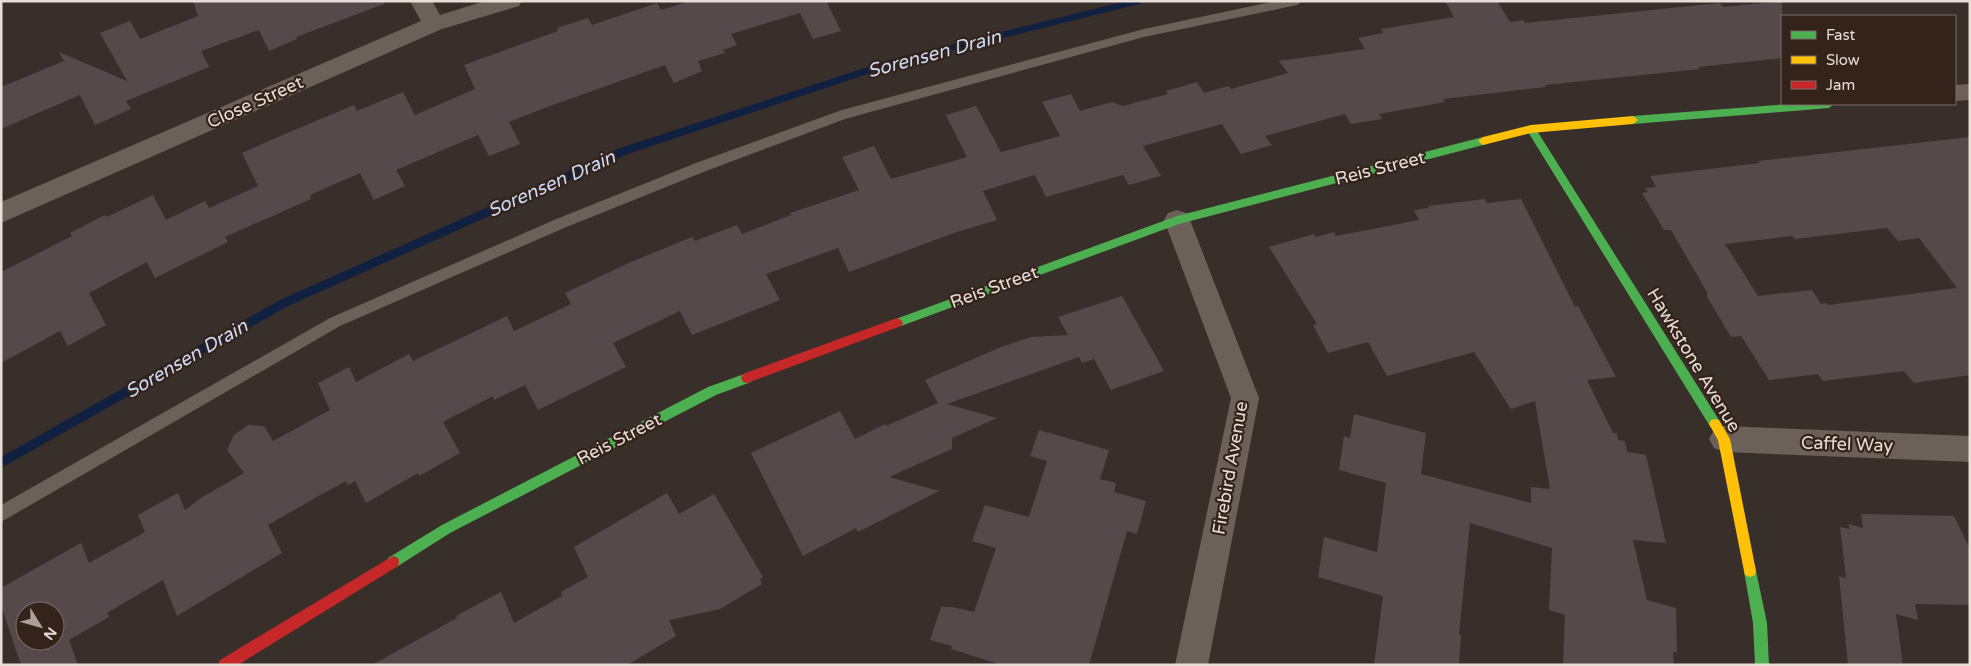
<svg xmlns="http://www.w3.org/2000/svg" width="1971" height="666" viewBox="0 0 1971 666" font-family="'Varela Round',sans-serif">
  <rect width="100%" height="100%" fill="#392f2a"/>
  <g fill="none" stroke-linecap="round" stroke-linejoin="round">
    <path fill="#0f2040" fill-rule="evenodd" d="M 1126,1 L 1143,1 L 1139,4 L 891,66 L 628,154 L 288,306 L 1,468 L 1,457 L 280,300 L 620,148 L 889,60 Z"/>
  </g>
  <path fill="#55494c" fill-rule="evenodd" d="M 193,1 L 384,1 L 384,4 L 296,37 L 297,39 L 269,51 L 259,30 L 201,51 L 209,67 L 126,101 L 131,109 L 95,125 L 80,95 L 1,129 L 1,87 L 64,61 L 59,52 L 127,81 L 100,33 L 130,21 L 140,39 L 198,16 Z
    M 691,1 L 826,1 L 841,31 L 813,39 L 800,13 L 731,34 L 737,45 L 723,50 L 725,53 L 698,61 L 702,71 L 674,83 L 665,65 L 550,106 L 509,122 L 520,144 L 489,156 L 478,135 L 396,170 L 405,186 L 374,200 L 360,173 L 310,195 L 311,199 L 225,237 L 228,242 L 155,278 L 147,262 L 89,293 L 106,325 L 68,346 L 60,331 L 1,363 L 1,272 L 72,236 L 70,233 L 105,215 L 107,217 L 153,195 L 166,220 L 205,201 L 209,208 L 258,186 L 242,153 L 278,137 L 354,105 L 357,111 L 403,92 L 415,115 L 475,89 L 464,65 L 558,31 L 557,28 L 588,18 L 592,25 L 657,3 L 661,10 Z
    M 1445,1 L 1497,1 L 1510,22 L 1523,20 L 1525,23 L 1720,3 L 1723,7 L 1782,1 L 1782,58 L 1698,67 L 1700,69 L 1545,85 L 1546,87 L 1443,99 L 1445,102 L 1379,114 L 1382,119 L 1351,124 L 1345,114 L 1265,136 L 1272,145 L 1241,154 L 1222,124 L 1143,146 L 1161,176 L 1129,185 L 1123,175 L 1046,197 L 1035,175 L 983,191 L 997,220 L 954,233 L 849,272 L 838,248 L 766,274 L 780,300 L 692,335 L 680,311 L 613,343 L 626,367 L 538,410 L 525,385 L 494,400 L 493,396 L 443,422 L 460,453 L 419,476 L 418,473 L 366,503 L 355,481 L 348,485 L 346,481 L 315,498 L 268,525 L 282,553 L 177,616 L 163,580 L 107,613 L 109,617 L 69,640 L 78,665 L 21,665 L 1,605 L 1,588 L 81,543 L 89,563 L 145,532 L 138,515 L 178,493 L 185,510 L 201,498 L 244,473 L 227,450 L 234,435 L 248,425 L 264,426 L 273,441 L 330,410 L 318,383 L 349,367 L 356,382 L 409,354 L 413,361 L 507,316 L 514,331 L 571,304 L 565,293 L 631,262 L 692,237 L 695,241 L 737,225 L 742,234 L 791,215 L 790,213 L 859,190 L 842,157 L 874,146 L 891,179 L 967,157 L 946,115 L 976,106 L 1001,152 L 1060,136 L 1042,102 L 1071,94 L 1080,111 L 1112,102 L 1123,106 L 1168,94 L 1166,91 L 1197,82 L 1204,93 L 1229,86 L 1231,89 L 1288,73 L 1279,61 L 1365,49 L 1358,38 L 1383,33 L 1381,29 L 1454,17 ZM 25,611 L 55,611 L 55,641 L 25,641 Z
    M 1970,137 L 1970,375 L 1914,383 L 1904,371 L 1823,381 L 1818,374 L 1769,380 L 1741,336 L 1731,337 L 1706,295 L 1708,294 L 1671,230 L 1664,230 L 1642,193 L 1648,192 L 1645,188 L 1656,187 L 1650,176 L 1760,163 L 1758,161 ZM 1887,228 L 1898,241 L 1919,238 L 1957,288 L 1828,305 L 1826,303 L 1821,304 L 1812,290 L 1758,296 L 1725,244 L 1792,236 L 1795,239 Z
    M 1485,199 L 1487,203 L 1521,199 L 1575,307 L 1578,306 L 1616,377 L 1587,380 L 1613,433 L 1617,433 L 1618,440 L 1625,441 L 1627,452 L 1646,455 L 1666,543 L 1633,540 L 1647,600 L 1676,608 L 1677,653 L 1673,651 L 1674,665 L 1563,665 L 1565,615 L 1549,610 L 1552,548 L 1470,523 L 1459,634 L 1461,635 L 1459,665 L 1374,665 L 1383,596 L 1318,577 L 1324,537 L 1377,552 L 1386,483 L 1339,470 L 1344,436 L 1350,438 L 1354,414 L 1426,433 L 1421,474 L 1531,503 L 1531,487 L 1550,489 L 1535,401 L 1511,409 L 1474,352 L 1387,376 L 1368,342 L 1328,353 L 1313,325 L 1317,324 L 1269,247 L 1314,234 L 1316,237 L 1334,232 L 1336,236 L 1419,220 L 1414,210 L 1429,208 L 1428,206 Z
    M 1122,296 L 1164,371 L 1111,390 L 1094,359 L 1082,363 L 1079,357 L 947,404 L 997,418 L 952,438 L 952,449 L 889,477 L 939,491 L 858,532 L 856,528 L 803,556 L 751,453 L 840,411 L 855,439 L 885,424 L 886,426 L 938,403 L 925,380 L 1001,347 L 1031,337 L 1068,335 L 1058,317 Z
    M 1039,430 L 1109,450 L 1100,479 L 1116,483 L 1114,492 L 1146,501 L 1137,534 L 1127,531 L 1089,665 L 1002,665 L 951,649 L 952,646 L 930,640 L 941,607 L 952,607 L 974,612 L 996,548 L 972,541 L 985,505 L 1029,517 L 1047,461 L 1030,456 Z
    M 667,493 L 679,514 L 714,494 L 763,577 L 760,579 L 762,584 L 720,609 L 669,620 L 676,636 L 627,665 L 372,665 L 457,618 L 456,616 L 501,592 L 514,623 L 562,596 L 561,592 L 588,577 L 574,547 Z
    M 1861,514 L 1954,516 L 1970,549 L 1970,605 L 1915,604 L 1918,620 L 1896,614 L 1903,665 L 1848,665 L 1839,576 L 1846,578 L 1840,527 L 1849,529 L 1849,524 L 1863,528 Z"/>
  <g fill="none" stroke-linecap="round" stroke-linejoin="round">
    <path fill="#6c6158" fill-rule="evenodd" d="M 1276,1 L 1303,1 L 1297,5 L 1144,37 L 845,119 L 706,171 L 564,228 L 340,326 L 1,522 L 1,505 L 330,318 L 554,220 L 696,163 L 842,110 L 1144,29 Z"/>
    <path fill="#6c6158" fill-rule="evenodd" d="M 410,1 L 432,1 L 440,15 L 485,1 L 522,1 L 519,6 L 442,29 L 1,223 L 1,202 L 421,21 Z
      M 1970,84 L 1970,100 L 1955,101 L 1955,85 Z
      M 1177,210 L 1186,213 L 1190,220 L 1259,398 L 1208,665 L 1175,665 L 1231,398 L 1164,220 L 1168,213 Z
      M 1724,426 L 1970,436 L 1970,462 L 1724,452 L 1714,448 L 1709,439 L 1714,430 Z"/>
    <path fill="#4caf50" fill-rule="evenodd" d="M 1789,104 L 1834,104 L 1829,108 L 1633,124 L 1628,120 L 1633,116 Z
      M 1531,125 L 1534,126 L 1719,420 L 1721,424 L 1719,428 L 1715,429 L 1711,428 L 1528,132 L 1526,129 L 1528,126 Z
      M 1483,137 L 1488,141 L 1487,144 L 1179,224 L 901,326 L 893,326 L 891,323 L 893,320 L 1177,216 Z
      M 747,373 L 751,374 L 753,378 L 751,382 L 716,395 L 450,533 L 398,566 L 393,568 L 388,566 L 387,562 L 388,558 L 442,525 L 708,387 Z
      M 1750,565 L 1755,567 L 1756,571 L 1767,623 L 1769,665 L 1755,665 L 1753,623 L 1744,571 L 1745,567 Z"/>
    <path fill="#ffc107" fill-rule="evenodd" d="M 1633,116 L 1638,120 L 1633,124 L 1531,133 L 1483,145 L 1478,141 L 1483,137 L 1531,125 Z
      M 1715,419 L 1719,420 L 1730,439 L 1756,571 L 1755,575 L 1750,577 L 1745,575 L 1744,571 L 1718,440 L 1709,424 L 1711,420 Z"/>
    <path fill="#c62828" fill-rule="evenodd" d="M 897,318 L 901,320 L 903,323 L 901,326 L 747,383 L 743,382 L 741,378 L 743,374 Z
      M 393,556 L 398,558 L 399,562 L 398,566 L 238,665 L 218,665 L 220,660 Z"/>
  </g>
  <g text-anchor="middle" stroke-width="4.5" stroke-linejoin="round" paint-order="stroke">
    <g font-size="18" fill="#e9ddd7" stroke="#34231a">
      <text transform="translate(255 102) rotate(-24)" y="6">Close Street</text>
      <text transform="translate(1380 168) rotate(-14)" y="6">Reis Street</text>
      <text transform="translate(994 287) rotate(-20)" y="6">Reis Street</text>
      <text transform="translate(1694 360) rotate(59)" y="6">Hawkstone Avenue</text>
      <text transform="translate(619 439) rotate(-27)" y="6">Reis Street</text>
      <text transform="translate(1847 444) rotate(2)" y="6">Caffel Way</text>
      <text transform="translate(1230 468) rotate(-80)" y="6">Firebird Avenue</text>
    </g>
    <g font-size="19" font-style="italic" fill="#cbdbf6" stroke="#34231a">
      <text transform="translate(934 53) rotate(-15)" y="7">Sorensen Drain</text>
      <text transform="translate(551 183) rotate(-24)" y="7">Sorensen Drain</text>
      <text transform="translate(186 358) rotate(-30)" y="7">Sorensen Drain</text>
    </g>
  </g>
  <rect width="1971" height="666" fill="none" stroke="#e9ddd7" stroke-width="5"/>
  <rect x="1781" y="15" width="175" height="90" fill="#34231a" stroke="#7c6d66"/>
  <rect x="1791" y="31" width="25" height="8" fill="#4caf50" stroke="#7c6d66"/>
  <text x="1826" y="40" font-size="15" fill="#e9ddd7">Fast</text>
  <rect x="1791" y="56" width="25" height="8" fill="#ffc107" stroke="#7c6d66"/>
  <text x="1826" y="65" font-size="15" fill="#e9ddd7">Slow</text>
  <rect x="1791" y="81" width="25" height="8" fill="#c62828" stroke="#7c6d66"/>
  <text x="1826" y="90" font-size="15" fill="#e9ddd7">Jam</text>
  <g transform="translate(40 626) rotate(127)"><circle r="24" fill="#34231a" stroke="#7c6d66"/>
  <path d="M0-4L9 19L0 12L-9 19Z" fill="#aba09a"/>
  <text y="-8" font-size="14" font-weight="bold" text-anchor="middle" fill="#e9ddd7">N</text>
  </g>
</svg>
